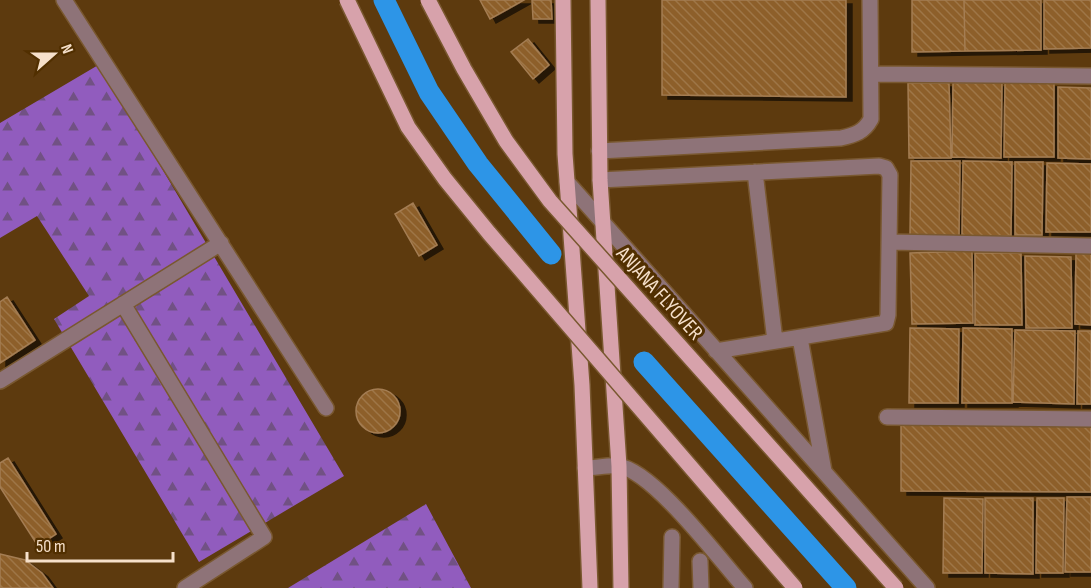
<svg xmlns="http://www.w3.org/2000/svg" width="1091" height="588" viewBox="0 0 1091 588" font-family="'Sofia Sans Condensed',sans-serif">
  <defs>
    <pattern id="forest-firs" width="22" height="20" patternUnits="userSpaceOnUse" patternTransform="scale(1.5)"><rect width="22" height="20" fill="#915cbe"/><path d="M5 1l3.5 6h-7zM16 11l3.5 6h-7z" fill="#715184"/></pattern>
    <pattern id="building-back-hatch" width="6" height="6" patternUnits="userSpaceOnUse" patternTransform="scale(1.5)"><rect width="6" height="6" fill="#8d5f29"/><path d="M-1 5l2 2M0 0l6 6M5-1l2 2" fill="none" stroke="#9e7647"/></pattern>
    <filter id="shadow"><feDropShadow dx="6" dy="4" stdDeviation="0" flood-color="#0009"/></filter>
  </defs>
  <rect width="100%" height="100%" fill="#5d3a0e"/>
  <path fill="url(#forest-firs)" d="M 100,64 L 344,476 L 199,562 L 54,319 L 89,296 L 37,216 L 0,238 L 0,123 Z
    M 426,504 L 471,588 L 288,588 Z"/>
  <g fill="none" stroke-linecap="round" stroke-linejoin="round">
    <path stroke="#2d95e7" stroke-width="21" d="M 384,0 L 429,92 L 478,164 L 551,254
      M 644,362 L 846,588"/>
  </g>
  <path fill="url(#building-back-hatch)" stroke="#a47d53" stroke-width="1.5" filter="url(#shadow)" d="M 480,0 L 524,0 L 490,19 Z
    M 532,0 L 551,0 L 552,19 L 533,19 Z
    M 662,0 L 846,0 L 846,97 L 662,95 Z
    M 912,0 L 964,0 L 965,51 L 912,52 Z
    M 964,0 L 1041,0 L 1041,50 L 965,51 Z
    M 1044,0 L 1091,0 L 1091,48 L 1044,49 Z
    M 528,39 L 549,65 L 533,79 L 511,52 Z
    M 1005,82 L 1054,83 L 1054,157 L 1004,157 Z
    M 908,83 L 949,83 L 951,158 L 909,158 Z
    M 953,83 L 1002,83 L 1001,158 L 952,157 Z
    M 1058,87 L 1091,88 L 1091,159 L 1058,158 Z
    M 911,161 L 960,161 L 959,236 L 910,235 Z
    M 963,161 L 1012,162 L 1011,236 L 962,236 Z
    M 1015,162 L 1043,162 L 1042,235 L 1015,235 Z
    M 1047,163 L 1091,164 L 1091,232 L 1046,232 Z
    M 413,203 L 437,245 L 419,256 L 395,214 Z
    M 972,251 L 973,323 L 912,324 L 910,253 Z
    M 1076,252 L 1091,252 L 1091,325 L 1075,324 Z
    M 975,253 L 1021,253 L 1022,325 L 975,325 Z
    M 1025,256 L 1071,257 L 1072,328 L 1026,328 Z
    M 7,297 L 35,340 L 0,363 L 0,302 Z
    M 910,328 L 959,329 L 958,403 L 909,403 Z
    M 963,328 L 1012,329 L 1012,403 L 962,403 Z
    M 1015,330 L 1075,331 L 1074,404 L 1013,402 Z
    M 1078,331 L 1091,331 L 1091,404 L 1077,404 Z
    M356 411a22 22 0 1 1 44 0a22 22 0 1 1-44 0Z
    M 901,421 L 1091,423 L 1091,492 L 901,491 Z
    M 8,458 L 56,534 L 38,546 L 0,487 L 0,463 Z
    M 1067,497 L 1091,497 L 1091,572 L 1065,572 Z
    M 944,498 L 983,499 L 982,573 L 943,573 Z
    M 985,498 L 1033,498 L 1033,574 L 985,573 Z
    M 1037,498 L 1064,498 L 1063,573 L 1036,573 Z
    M 0,554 L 25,560 L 42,573 L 53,588 L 0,588 Z"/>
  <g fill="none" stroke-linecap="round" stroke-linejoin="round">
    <g stroke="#795830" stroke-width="18">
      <path id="minor" d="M 64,0 L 326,408
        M 871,74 L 1091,76
        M 599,151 L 841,138 C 855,135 864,132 871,119 L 870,0
        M 755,172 L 775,341
        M 600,180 L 879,166 L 886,168 L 890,175 L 888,315 L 886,323 L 716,351
        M 567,182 L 927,588
        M 889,242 L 1091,246
        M 123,304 L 264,537 L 185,588
        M 800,338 L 824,471
        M 0,381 L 221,243
        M 887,417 L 1091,419
        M 585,468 C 596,468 607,465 618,466 C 653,470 720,560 745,588
        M 700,561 L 701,588
        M 671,588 L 672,537"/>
    </g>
    <g stroke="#795830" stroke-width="18">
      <path id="major" d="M 563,0 L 565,154 L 582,385 L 590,588
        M 598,0 L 600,180 L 619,466 L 621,588"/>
    </g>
    <use href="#minor" stroke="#8e7378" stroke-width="15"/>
    <use href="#major" stroke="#d7a2ab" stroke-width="15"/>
    <g stroke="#795830" stroke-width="18" stroke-linecap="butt">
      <path id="major-bridge" d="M 347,0 L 408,127 L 445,179 L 489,233 L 795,588
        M 428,0 L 464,69 L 506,141 L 550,201 L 896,588"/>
    </g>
    <use href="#major-bridge" stroke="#d7a2ab" stroke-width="15"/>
  </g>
  <g text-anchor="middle" stroke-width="6" stroke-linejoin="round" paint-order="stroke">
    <g font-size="21" fill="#f6e0ca" stroke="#512f00">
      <text transform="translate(660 293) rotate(48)" y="7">ANJANA FLYOVER</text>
    </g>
  </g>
  <g transform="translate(54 54) rotate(69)" stroke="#512f00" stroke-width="4.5" paint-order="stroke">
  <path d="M0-4.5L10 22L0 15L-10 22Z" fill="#f6e0ca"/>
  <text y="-9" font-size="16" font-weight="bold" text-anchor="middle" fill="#f6e0ca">N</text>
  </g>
  <path d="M27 552v9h146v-9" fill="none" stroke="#f6e0ca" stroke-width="3"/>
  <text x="36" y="552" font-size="18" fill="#f6e0ca" stroke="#512f00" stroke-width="4.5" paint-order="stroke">50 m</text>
</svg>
